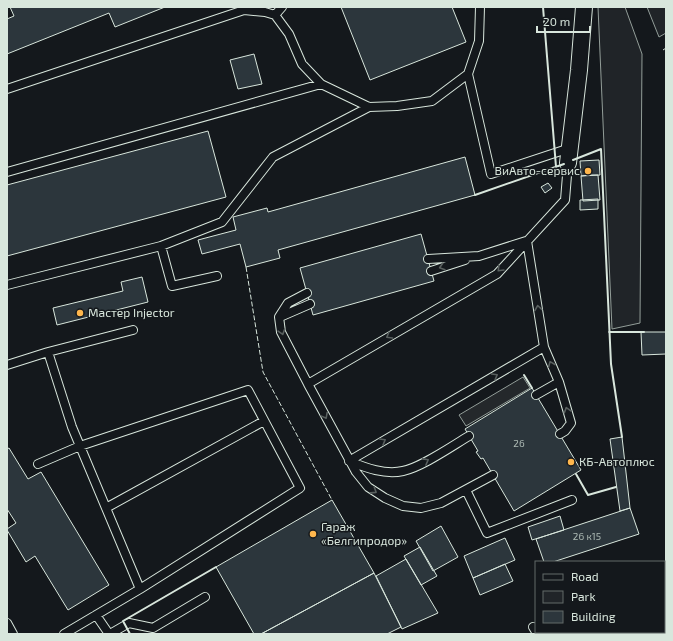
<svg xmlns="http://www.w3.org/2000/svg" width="673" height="641" viewBox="0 0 673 641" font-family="'Exo 2',sans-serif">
  <rect width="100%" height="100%" fill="#14181c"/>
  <path fill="#202428" stroke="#939e99" d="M 598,7 L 625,7 L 642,54 L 640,323 L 612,329 Z
    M 647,7 L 666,7 L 666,33 L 659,37 Z"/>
  <path fill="#24282b" stroke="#939e99" d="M 523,377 L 530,388 L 466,426 L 459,415 Z"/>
  <path fill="#2c363c" stroke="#d8e6dc" d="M 10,7 L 165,7 L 115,27 L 109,13 L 7,54 L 7,19 L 14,16 Z
    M 341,7 L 452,7 L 466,42 L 370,80 Z
    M 254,54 L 262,84 L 238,89 L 230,60 Z
    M 208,131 L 226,197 L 7,256 L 7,185 Z
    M 465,157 L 475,195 L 278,250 L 280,258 L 246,267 L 240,244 L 202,254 L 198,240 L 236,230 L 233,217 L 267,208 L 268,212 Z
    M 599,160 L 600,175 L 581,176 L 580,161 Z
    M 590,175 L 598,175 L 600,200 L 583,201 L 581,176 Z
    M 548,183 L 552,188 L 545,193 L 541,187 Z
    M 598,199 L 598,209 L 580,210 L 580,200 Z
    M 421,234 L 434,281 L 313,315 L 300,268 Z
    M 142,277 L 148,302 L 57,325 L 53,308 L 123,291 L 121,282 Z
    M 641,332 L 666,332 L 666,354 L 642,355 Z
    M 532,388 L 581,470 L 514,511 L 483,458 L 481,459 L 476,452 L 478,451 L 465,429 Z
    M 622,437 L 630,508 L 620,511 L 610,439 Z
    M 9,448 L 28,479 L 41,472 L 109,585 L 68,610 L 35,556 L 26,562 L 7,530 L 7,529 L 16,523 L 7,509 L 7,449 Z
    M 332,500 L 374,573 L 261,634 L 254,634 L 216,567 Z
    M 630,508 L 639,534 L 553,562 L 544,562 L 536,539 Z
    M 560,516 L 564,530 L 532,540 L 528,527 Z
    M 441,526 L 458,557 L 433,571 L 416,541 Z
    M 505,538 L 515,560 L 473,578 L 464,556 Z
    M 420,547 L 437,576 L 421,585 L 404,556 Z
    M 406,559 L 438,613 L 402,629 L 376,576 Z
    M 505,564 L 513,581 L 480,595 L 473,578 Z
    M 374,573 L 401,627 L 387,634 L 261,634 Z"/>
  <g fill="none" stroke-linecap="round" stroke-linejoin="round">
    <g stroke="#d8e6dc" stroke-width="10">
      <path id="service" d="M 275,15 L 282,7
        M 468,74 L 491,174 L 570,148
        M 7,89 L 244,10 L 265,12 L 275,15 L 289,34 L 302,64 L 321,84 L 369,107 L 397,106 L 432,101 L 468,74 L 479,41 L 480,7
        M 7,172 L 321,84
        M 527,241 L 544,347 L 559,382 L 536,395
        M 161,246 L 172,286 L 217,276
        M 428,259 L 479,256 L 526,241
        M 431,271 L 465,260
        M 7,285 L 161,246 L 222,222 L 273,157 L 369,107
        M 307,293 L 288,303 L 279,317 L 281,332 L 308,384
        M 280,317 L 310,304
        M 7,365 L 48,352
        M 559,382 L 571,423 L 565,431 L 560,434
        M 349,461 L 544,347
        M 349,461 C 366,468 385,475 403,471 C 422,467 452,446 469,436
        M 38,464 L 80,446 L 248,390 L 300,488 L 140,589
        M 493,475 L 441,503 L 421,508 L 403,506 L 385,498 L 368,487 L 356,472 L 308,384 L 497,274 L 565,200 L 568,163
        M 466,490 L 487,533 L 572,500
        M 106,508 L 264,421
        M 96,615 L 109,634
        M 7,623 L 13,634
        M 533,627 L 536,632
        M 64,634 L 140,589 L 72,427 L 48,352 L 133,330
        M 110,634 L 129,623 L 153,628 L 205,597"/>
    </g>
    <g stroke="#d8e6dc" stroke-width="18">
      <path id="minor" d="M 568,163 L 579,70 L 584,7"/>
    </g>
    <use href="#service" stroke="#14181c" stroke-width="8"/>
    <use href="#minor" stroke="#14181c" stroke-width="16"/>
    <path stroke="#d8e6dc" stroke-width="1" stroke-dasharray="5 2" stroke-linecap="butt" d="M 663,50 L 666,48
      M 246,267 L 263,372 L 332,500"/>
    <path stroke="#d8e6dc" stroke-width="2" d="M 543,7 L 556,167
      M 573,160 L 601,149 L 611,364 L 622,437
      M 475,195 L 564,164
      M 609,332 L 644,332
      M 524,375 L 532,388
      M 576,474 L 588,495 L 616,487
      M 130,634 L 123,621 L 216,567"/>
  </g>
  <defs><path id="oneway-chevron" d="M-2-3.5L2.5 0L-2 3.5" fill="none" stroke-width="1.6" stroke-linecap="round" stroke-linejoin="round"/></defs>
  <g stroke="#59605f">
    <use href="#oneway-chevron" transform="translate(442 267) rotate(163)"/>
    <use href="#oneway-chevron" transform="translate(500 269) rotate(134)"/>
    <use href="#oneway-chevron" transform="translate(538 308) rotate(-99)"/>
    <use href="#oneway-chevron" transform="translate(282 332) rotate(73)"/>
    <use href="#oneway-chevron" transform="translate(389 336) rotate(150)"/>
    <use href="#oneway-chevron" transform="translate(551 364) rotate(-112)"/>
    <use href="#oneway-chevron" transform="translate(495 376) rotate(-30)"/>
    <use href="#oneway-chevron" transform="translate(567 410) rotate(-107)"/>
    <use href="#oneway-chevron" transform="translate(325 416) rotate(62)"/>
    <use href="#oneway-chevron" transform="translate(383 441) rotate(-30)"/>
    <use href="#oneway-chevron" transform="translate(426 461) rotate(-29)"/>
    <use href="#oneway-chevron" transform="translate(374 491) rotate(33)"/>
  </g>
  <g fill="#ffb74d" stroke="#14181c" stroke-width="1.5">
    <circle cx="588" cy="171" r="4"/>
    <circle cx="80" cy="313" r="4"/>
    <circle cx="571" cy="462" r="4"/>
    <circle cx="313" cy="534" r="4"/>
  </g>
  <g text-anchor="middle" stroke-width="3" stroke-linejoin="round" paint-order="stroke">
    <g font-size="10" fill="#adbab4">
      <text x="519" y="447">26</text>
      <text x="587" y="540">26 к15</text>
    </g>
    <g font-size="12" fill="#d8e6dc" stroke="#14181c" text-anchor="start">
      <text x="580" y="175" text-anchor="end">ВиАвто-сервис</text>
      <text x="88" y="317">Мастер Injector</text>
      <text x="579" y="466">КБ-Автоплюс</text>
      <text x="321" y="531">Гараж<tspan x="321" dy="14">«Белгипродор»</tspan></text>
    </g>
  </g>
  <rect width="673" height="641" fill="none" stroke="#d8e6dc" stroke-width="16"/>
  <rect x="535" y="561" width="130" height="72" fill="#14181c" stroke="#626a69"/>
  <rect x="543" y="574" width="20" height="6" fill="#14181c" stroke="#626a69"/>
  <text x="571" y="581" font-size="12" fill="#d8e6dc">Road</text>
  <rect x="543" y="591" width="20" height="12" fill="#202428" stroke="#626a69"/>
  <text x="571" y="601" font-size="12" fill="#d8e6dc">Park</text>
  <rect x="543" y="611" width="20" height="12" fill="#2c363c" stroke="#626a69"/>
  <text x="571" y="621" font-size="12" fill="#d8e6dc">Building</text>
  <path d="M537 26v6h53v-6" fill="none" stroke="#d8e6dc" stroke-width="2"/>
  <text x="543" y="26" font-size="12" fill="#d8e6dc" stroke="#14181c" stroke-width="3" paint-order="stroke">20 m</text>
</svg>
